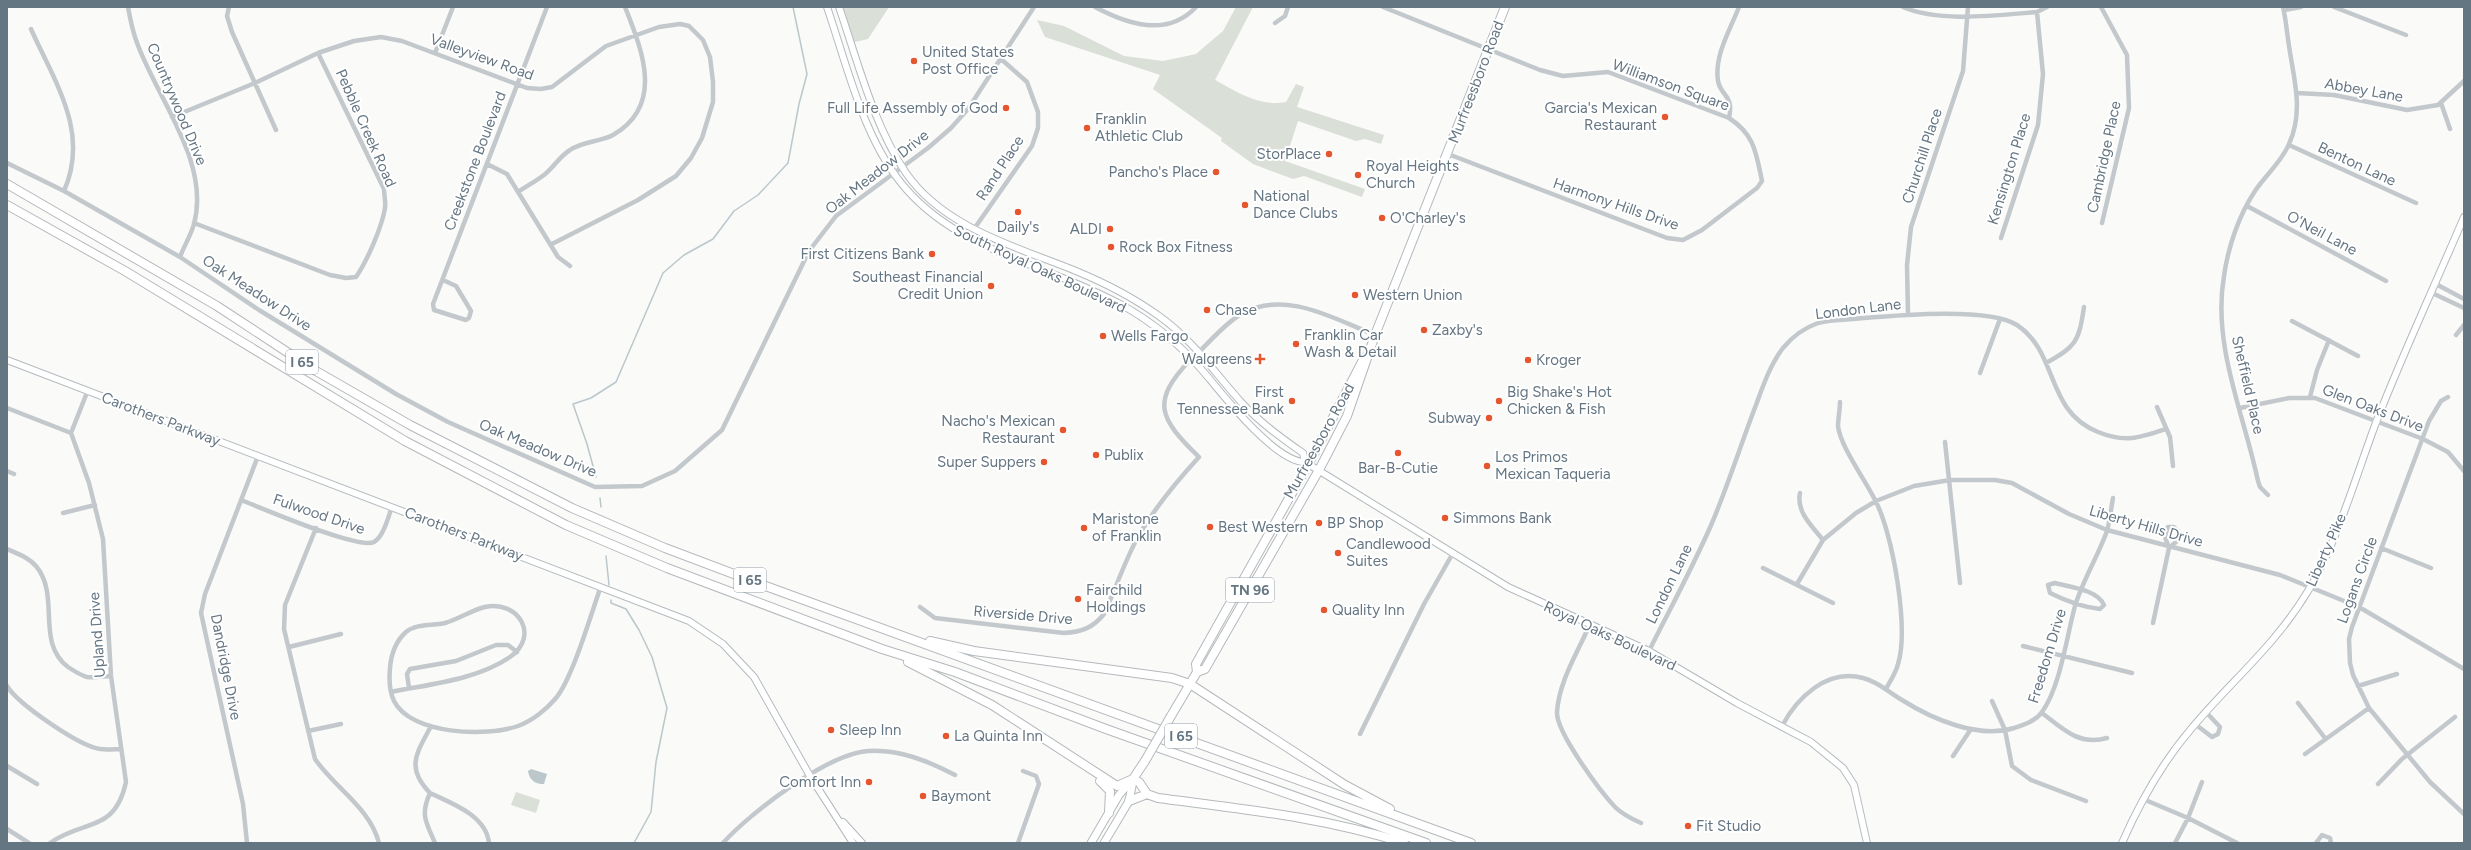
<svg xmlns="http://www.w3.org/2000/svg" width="2471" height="850" viewBox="0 0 2471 850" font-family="Figtree,sans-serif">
  <rect width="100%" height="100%" fill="#fafaf8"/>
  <path fill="#dadfd7" d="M 839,7 L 889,7 L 868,39 L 851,43 Z
    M 1236,7 L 1253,7 L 1215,80 C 1237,92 1260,107 1286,102 L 1296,84 L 1304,87 L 1297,107 L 1384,135 L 1381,144 L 1365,139 L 1356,141 L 1298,121 L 1285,161 L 1365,189 L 1362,197 L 1304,176 L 1293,179 L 1253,164 L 1221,141 L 1222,138 L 1153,89 L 1160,75 L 1045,37 L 1037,20 L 1064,26 L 1124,56 L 1163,61 L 1196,54 L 1223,31 Z
    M 516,792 L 540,800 L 536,813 L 511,805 Z"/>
  <path fill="#bbc7cb" d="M 531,769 L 547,774 L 544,784 C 535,785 529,779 528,771 Z"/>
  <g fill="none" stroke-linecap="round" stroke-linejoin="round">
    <path stroke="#bbc7cb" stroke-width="1.5" d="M 596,477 L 587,444 L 573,404 L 591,398 L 616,382 L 663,273 L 684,255 L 713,239 L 734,211 L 758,195 L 788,163 L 799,104 L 807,74 L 793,7
      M 600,498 L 601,507
      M 606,556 L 609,585
      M 611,600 L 611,603 L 626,609 L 639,630 L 652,657 L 667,708 L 656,762 L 651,812 L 634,843"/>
    <g stroke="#b3babf" stroke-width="8">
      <path id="secondary" d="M 827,7 C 848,68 864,142 907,190 C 963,253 1049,265 1120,304 C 1153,322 1184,348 1208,377 C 1226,399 1276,462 1305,462 L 1508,587 L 1649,651 L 1737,703 L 1811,742 L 1843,768 L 1854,785 L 1867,843
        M 839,7 C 858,62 873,124 906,173 C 944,228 1017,247 1076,271 C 1105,283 1134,298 1159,316 C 1193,340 1214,372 1241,402 C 1259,422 1281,438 1303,453 L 1305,462
        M 7,360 L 689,621 L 723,644 L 754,677 L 810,776 L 853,843
        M 843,822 L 862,843
        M 2122,843 C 2140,802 2162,763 2191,729 C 2231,681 2275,646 2308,591 C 2338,541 2356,475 2377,420 C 2404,351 2435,285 2464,217"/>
    </g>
    <g stroke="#b5babe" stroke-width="9">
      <path id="primary" d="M 1091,843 L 1119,795 L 1132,780
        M 1104,843 L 1129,801 L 1133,781"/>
    </g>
    <g stroke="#b4b9bd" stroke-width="10">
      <path id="highway" d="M 7,184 L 217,306 L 316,371 L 410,425 L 572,508 L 665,548 L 771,588 L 1471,843
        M 7,205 L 125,271 L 405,441 L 566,525 L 667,568 L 882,649 L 955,672 L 1106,729 L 1426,843
        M 930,641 L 974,651 L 1172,678 L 1190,684 L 1345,785 L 1390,809
        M 908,662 L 992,705 L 1117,786 L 1133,779
        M 1197,672 L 1196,664 L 1315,452 L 1364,358
        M 1171,716 L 1197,672 L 1205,669 L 1319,470 L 1347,416 L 1375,335 L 1505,7
        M 1133,779 L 1139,782 L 1147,794 L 1158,798 C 1241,809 1324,817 1404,843
        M 1133,779 L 1145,761
        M 1100,781 L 1110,791 L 1109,813
        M 1129,801 L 1147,794"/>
    </g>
    <path stroke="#c3c8cc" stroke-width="4.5" d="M 128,7 C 130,18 132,29 136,40 C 155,96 211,161 194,224 C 191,235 184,246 180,257
      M 229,7 L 227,16 L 232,32 L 276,130
      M 1095,7 C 1127,24 1167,38 1196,7
      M 1383,7 L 1540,70 L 1563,76 L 1608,72 L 1729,118 C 1755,135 1756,153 1762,181 L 1757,188 L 1702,230 L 1683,240 L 1667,238 L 1448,154
      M 1903,7 C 1940,23 1998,15 2037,12 L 2047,7
      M 2101,7 L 2127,55 L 2129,108 L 2102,223
      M 2334,7 L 2406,35
      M 2284,10 L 2301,7
      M 1275,23 L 1285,16 L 1288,7
      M 31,29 C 55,83 90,132 64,191
      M 435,53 L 453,7
      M 2297,93 L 2334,95 L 2407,110 L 2438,105 L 2464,81
      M 2441,103 L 2450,129
      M 172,117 L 255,83 L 318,53 L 354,41 L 381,37 L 402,41 L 527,88 L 541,89 L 552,87 L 606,46 L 659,27 L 680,24 L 689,26 L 703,40 L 710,57 L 713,82 L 713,102 L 702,138 L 691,158 L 676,176 L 638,200 L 552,244
      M 1729,118 C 1734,94 1721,97 1718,81 C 1714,56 1730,30 1739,7
      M 2289,145 L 2416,203
      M 7,163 L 64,191 L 180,257 L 259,310 L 396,394 L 448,422 L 595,487 L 642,486 L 675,471 L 722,430 L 809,251 L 836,216 L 928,148 L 951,128 L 968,109 L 1034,7
      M 487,164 L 507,174 L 558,257 L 570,266
      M 518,192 C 527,186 536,181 544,175 C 554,167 559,157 570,150 C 583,141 600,142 613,135 C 665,105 642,50 625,7
      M 2247,206 L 2386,281
      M 194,223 L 330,275 L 346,278 L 356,277 C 367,261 382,227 385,208 C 386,202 384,195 384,189 L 318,53
      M 974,229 L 1032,146 L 1038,128 L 1038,112 L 1027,82 L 1001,59
      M 2001,238 L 2038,125 L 2043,74 L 2037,12
      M 443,280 L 456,286 L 471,311 L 469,318 L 466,320 L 434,310 L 433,304 L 547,7
      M 2434,283 L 2464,299
      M 2430,292 L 2464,308
      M 1908,314 L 1907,265 L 1911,227 L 1963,71 L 1968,7
      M 2292,321 L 2358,356
      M 2456,335 L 2464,325
      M 1200,351 C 1213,338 1225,324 1241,314 C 1285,289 1334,319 1375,335
      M 2046,363 C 2076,347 2079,341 2084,307
      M 1980,373 L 2000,319
      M 2310,397 L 2317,370 L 2329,340
      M 2448,397 L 2441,401 L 2429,421 L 2352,627 L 2349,639 L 2350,663 L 2353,675 L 2369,708 L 2430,782 L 2464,814
      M 1840,402 C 1840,410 1838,419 1838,426 C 1840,446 1866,481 1875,500 C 1893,533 1909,629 1898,664 C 1896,673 1890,681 1886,689
      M 2157,407 L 2170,437 L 2173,466
      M 7,408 L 71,433
      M 2240,408 L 2289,398 L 2315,398 L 2423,439 L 2448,452 L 2464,471
      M 1945,442 L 1960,583
      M 7,471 L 14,474
      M 1800,493 C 1796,512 1812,526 1823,540
      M 2268,495 L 2260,487 L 2258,481 C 2244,414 2212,345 2224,276 C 2228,247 2239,215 2255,191 C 2265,176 2282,161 2289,144 C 2304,111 2294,80 2289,46 C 2287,33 2286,20 2283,7
      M 241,500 C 262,508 358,550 374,542 C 384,536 388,517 392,507
      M 63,513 L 95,505
      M 2168,527 L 2174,527 L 2178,531 L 2177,541 L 2169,548 L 2165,537 Z
      M 316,528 L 285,605 L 284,629 L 315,759 C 335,788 370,808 379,843
      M 2381,548 L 2431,568
      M 7,549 C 18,554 28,557 36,566 C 61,596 35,642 68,667 C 74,671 80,675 87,677 C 95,678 104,676 111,676
      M 1763,568 L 1833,603
      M 2055,583 C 2070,587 2098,590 2104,605 L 2100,609 C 2081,607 2066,601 2050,593 L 2048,585 Z
      M 1797,584 L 1823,540 L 1856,513 L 1876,501 L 1914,486 L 1950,480 L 1995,480 L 2012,483 L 2069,514 L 2107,530 L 2280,575 L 2359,607 L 2464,669
      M 920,607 L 935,618 L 1064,633 C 1081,632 1093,628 1104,614 C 1116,588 1125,560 1139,535 C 1156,506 1177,481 1199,457 C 1159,418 1150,402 1191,359
      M 2153,623 L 2169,548
      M 1590,624 C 1578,652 1559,681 1557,712 C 1556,732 1600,791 1615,807 C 1622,814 1632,819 1641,823
      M 2023,646 L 2132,673
      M 289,647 L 341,634
      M 1649,651 C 1670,609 1693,567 1712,523 C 1728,485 1741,444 1756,405 C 1763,386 1770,365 1783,348 C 1792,337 1804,328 1818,323 C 1828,320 1842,320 1853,319 C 1889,316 1988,306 2017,325 C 2059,353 2045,411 2098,432 C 2125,443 2139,438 2166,429
      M 7,686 C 18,704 79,746 100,749 C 107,750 115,749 121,749
      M 2358,686 L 2397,674
      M 409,688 L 407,674 L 410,669 L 456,661 L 496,645 L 508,645 L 517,652
      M 391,692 C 430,684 476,680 510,657 C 540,636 519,600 485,607 C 472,610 459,619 445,623 C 432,626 417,623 406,632 C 396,641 391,655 390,668 C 389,679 389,691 394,701 C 411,735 487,737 518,726 C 532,721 547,709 556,698 C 573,677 591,614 601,586
      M 1992,701 L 2005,730 L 2012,766 L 2031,780 L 2086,801
      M 2298,703 L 2325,738
      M 2042,713 C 2063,729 2079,746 2107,738
      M 2195,724 L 2212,737 L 2218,734 L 2220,727 L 2206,712
      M 1782,726 C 1797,698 1827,668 1863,678 C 1877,681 1890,693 1902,700 C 1932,719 1978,739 2014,728 C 2023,725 2036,721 2042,712 C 2060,688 2067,635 2075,606 C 2083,580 2098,556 2107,531 C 2110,520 2111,509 2113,498
      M 308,731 L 341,724
      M 1360,734 L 1424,604 L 1453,553
      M 2305,754 L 2369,708
      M 1953,756 L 1971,729
      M 7,766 L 37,784
      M 2378,784 L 2402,759 L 2455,717
      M 430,793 C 405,767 417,753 431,726
      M 2143,799 L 2188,818 L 2237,843
      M 7,829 L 29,843
      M 50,843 C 84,819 115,833 126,782 L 111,676 L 103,539 L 89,483 L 71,433 L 88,390
      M 247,843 L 243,804 L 201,613 L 205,594 L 258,456
      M 435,843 C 426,822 420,815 430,793 C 451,803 486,815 489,843
      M 723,843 C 750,813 827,754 868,751 C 899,749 928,761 955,775
      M 1018,843 L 1039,784 L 1036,776 L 1023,771
      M 2175,843 L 2188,818 L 2202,782
      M 2316,843 L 2322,835 L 2330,838 L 2331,843"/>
    <use href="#secondary" stroke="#fff" stroke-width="6"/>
    <use href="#primary" stroke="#fff" stroke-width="7"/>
    <use href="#highway" stroke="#fff" stroke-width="8"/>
    <g stroke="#b4b9bd" stroke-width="10" stroke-linecap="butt">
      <path id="highway-bridge" d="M 1145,761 L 1171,716"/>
    </g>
    <use href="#highway-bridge" stroke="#fff" stroke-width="8"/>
  </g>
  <g fill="#e4572e" stroke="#fff" stroke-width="1.5">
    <circle cx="914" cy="61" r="4"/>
    <circle cx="1006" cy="108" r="4"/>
    <circle cx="1665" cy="117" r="4"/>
    <circle cx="1087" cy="128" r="4"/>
    <circle cx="1329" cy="154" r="4"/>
    <circle cx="1216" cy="172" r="4"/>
    <circle cx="1358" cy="175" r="4"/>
    <circle cx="1245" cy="205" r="4"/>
    <circle cx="1018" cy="212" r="4"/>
    <circle cx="1382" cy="218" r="4"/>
    <circle cx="1110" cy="229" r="4"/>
    <circle cx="1111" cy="247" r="4"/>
    <circle cx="932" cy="254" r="4"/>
    <circle cx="991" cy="286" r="4"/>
    <circle cx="1355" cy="295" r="4"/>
    <circle cx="1207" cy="310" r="4"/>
    <circle cx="1424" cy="330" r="4"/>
    <circle cx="1103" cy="336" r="4"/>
    <circle cx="1296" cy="344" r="4"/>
    <path d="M1258 353h4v4h4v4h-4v4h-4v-4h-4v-4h4z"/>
    <circle cx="1528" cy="360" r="4"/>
    <circle cx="1292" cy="401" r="4"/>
    <circle cx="1499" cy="401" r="4"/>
    <circle cx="1489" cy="418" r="4"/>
    <circle cx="1063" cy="430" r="4"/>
    <circle cx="1398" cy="453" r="4"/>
    <circle cx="1096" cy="455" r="4"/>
    <circle cx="1044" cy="462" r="4"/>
    <circle cx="1487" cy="466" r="4"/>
    <circle cx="1445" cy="518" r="4"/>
    <circle cx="1319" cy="523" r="4"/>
    <circle cx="1210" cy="527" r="4"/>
    <circle cx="1084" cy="528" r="4"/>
    <circle cx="1338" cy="553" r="4"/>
    <circle cx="1078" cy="599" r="4"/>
    <circle cx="1324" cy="610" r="4"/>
    <circle cx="831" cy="730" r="4"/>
    <circle cx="946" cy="736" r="4"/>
    <circle cx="869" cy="782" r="4"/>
    <circle cx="923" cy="796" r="4"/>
    <circle cx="1688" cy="826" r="4"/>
  </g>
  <g text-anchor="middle" stroke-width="4" stroke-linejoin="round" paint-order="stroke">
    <g fill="#fff" stroke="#939fa8" stroke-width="1">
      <rect x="286" y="350" width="32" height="24" rx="3"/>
      <rect x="734" y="568" width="32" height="24" rx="3"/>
      <rect x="1226" y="578" width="48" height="24" rx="3"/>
      <rect x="1165" y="724" width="32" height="24" rx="3"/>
    </g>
    <g font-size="14" font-weight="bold" fill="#657683">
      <text x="302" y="367">I 65</text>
      <text x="750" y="585">I 65</text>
      <text x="1250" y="595">TN 96</text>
      <text x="1181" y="741">I 65</text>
    </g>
    <g font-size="15" fill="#657683" stroke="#fff" text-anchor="start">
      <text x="922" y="57">United States<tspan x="922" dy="17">Post Office</tspan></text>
      <text x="998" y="113" text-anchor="end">Full Life Assembly of God</text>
      <text x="1657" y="113" text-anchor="end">Garcia's Mexican<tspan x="1657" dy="17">Restaurant</tspan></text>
      <text x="1095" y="124">Franklin<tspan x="1095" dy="17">Athletic Club</tspan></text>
      <text x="1321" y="159" text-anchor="end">StorPlace</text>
      <text x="1366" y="171">Royal Heights<tspan x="1366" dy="17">Church</tspan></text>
      <text x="1208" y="177" text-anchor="end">Pancho's Place</text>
      <text x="1253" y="201">National<tspan x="1253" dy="17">Dance Clubs</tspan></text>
      <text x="1390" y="223">O'Charley's</text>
      <text x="1018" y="232" text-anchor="middle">Daily's</text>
      <text x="1102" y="234" text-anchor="end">ALDI</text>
      <text x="1119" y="252">Rock Box Fitness</text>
      <text x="924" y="259" text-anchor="end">First Citizens Bank</text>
      <text x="983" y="282" text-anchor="end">Southeast Financial<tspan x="983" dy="17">Credit Union</tspan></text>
      <text x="1363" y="300">Western Union</text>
      <text x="1215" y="315">Chase</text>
      <text x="1432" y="335">Zaxby's</text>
      <text x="1304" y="340">Franklin Car<tspan x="1304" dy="17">Wash &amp; Detail</tspan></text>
      <text x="1111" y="341">Wells Fargo</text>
      <text x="1252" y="364" text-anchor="end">Walgreens</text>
      <text x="1536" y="365">Kroger</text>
      <text x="1284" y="397" text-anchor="end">First<tspan x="1284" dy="17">Tennessee Bank</tspan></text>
      <text x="1507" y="397">Big Shake's Hot<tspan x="1507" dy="17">Chicken &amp; Fish</tspan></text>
      <text x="1481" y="423" text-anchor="end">Subway</text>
      <text x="1055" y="426" text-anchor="end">Nacho's Mexican<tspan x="1055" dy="17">Restaurant</tspan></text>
      <text x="1104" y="460">Publix</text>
      <text x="1495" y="462">Los Primos<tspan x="1495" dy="17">Mexican Taqueria</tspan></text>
      <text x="1036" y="467" text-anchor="end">Super Suppers</text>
      <text x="1398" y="473" text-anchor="middle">Bar-B-Cutie</text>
      <text x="1453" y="523">Simmons Bank</text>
      <text x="1092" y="524">Maristone<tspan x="1092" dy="17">of Franklin</tspan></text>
      <text x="1327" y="528">BP Shop</text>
      <text x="1218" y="532">Best Western</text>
      <text x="1346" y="549">Candlewood<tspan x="1346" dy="17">Suites</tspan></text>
      <text x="1086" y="595">Fairchild<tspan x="1086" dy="17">Holdings</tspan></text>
      <text x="1332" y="615">Quality Inn</text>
      <text x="839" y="735">Sleep Inn</text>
      <text x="954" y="741">La Quinta Inn</text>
      <text x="861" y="787" text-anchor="end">Comfort Inn</text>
      <text x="931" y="801">Baymont</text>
      <text x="1696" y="831">Fit Studio</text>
    </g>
    <g font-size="15" fill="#657683" stroke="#fff">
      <text transform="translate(482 57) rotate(20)" y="5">Valleyview Road</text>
      <text transform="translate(1476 82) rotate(-69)" y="5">Murfreesboro Road</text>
      <text transform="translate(1671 85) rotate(20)" y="5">Williamson Square</text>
      <text transform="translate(2364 90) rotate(10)" y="5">Abbey Lane</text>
      <text transform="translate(177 104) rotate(67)" y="5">Countrywood Drive</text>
      <text transform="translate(366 128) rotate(66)" y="5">Pebble Creek Road</text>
      <text transform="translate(1922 156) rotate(-72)" y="5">Churchill Place</text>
      <text transform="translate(2104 157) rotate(-78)" y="5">Cambridge Place</text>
      <text transform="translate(475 161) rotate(-69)" y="5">Creekstone Boulevard</text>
      <text transform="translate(2357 164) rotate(25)" y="5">Benton Lane</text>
      <text transform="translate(1000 168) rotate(-57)" y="5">Rand Place</text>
      <text transform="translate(2009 169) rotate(-73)" y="5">Kensington Place</text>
      <text transform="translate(877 172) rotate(-38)" y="5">Oak Meadow Drive</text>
      <text transform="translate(1616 204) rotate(19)" y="5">Harmony Hills Drive</text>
      <text transform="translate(2322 233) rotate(28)" y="5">O'Neil Lane</text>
      <text transform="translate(1040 269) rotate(25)" y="5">South Royal Oaks Boulevard</text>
      <text transform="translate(257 293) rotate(33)" y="5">Oak Meadow Drive</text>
      <text transform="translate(1858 309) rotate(-7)" y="5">London Lane</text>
      <text transform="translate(2248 385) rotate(77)" y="5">Sheffield Place</text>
      <text transform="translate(2373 408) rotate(21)" y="5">Glen Oaks Drive</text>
      <text transform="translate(161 419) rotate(21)" y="5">Carothers Parkway</text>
      <text transform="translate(1319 441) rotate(-61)" y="5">Murfreesboro Road</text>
      <text transform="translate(538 448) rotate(23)" y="5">Oak Meadow Drive</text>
      <text transform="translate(319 514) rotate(19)" y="5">Fulwood Drive</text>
      <text transform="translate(2146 526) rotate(16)" y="5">Liberty Hills Drive</text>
      <text transform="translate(464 534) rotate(21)" y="5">Carothers Parkway</text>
      <text transform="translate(2326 550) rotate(-66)" y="5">Liberty Pike</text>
      <text transform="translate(2357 580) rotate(-70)" y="5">Logans Circle</text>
      <text transform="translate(1669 584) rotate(-64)" y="5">London Lane</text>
      <text transform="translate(1023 615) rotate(5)" y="5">Riverside Drive</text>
      <text transform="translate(97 635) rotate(-94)" y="5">Upland Drive</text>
      <text transform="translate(1610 636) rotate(25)" y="5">Royal Oaks Boulevard</text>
      <text transform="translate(2047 656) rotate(-73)" y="5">Freedom Drive</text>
      <text transform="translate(226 667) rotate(79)" y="5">Dandridge Drive</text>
    </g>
  </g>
  <rect width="2471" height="850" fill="none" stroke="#657683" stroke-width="16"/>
</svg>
